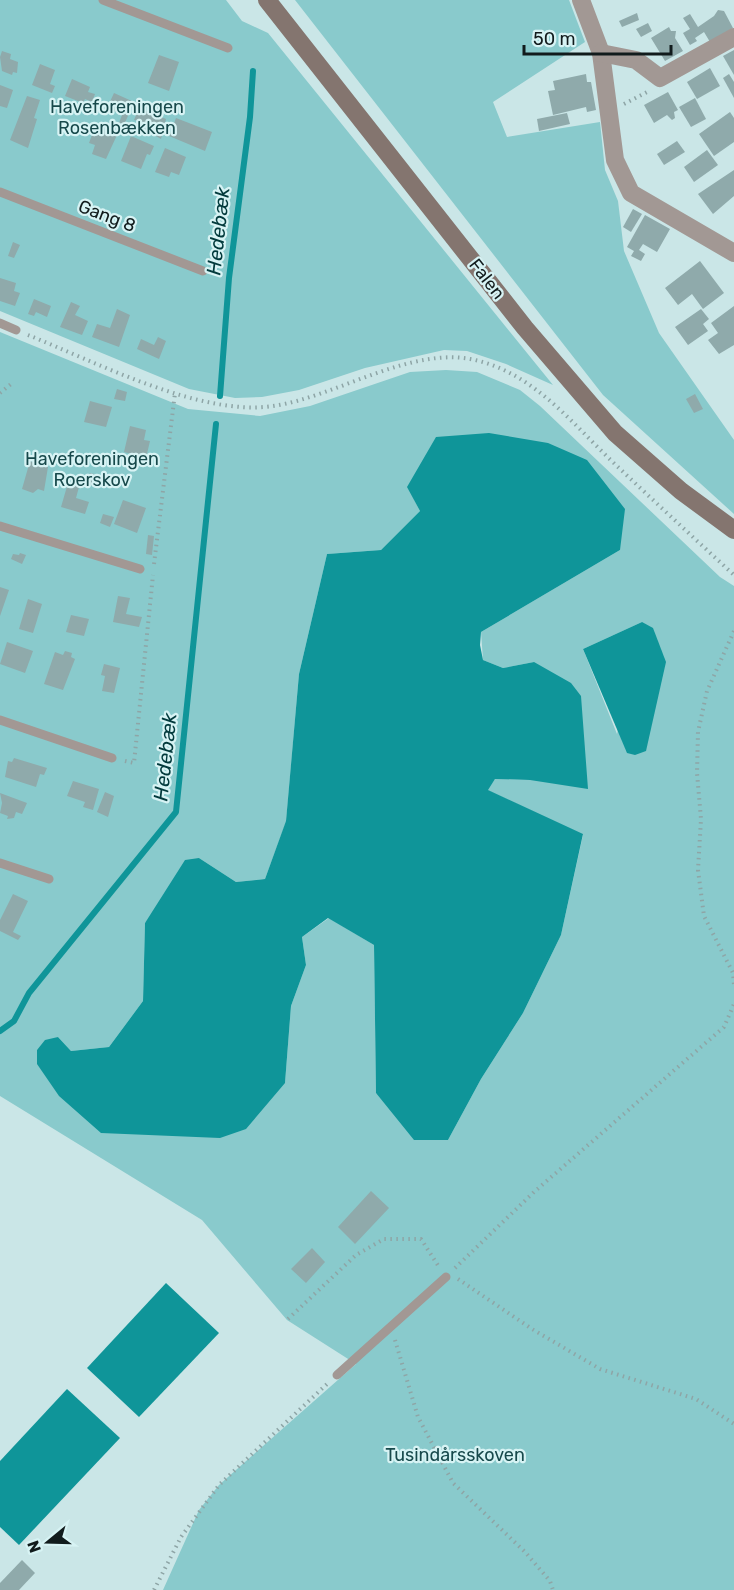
<svg xmlns="http://www.w3.org/2000/svg" width="734" height="1590" font-family="Rubik,sans-serif">
<style>
.green{fill:#89cacc;fill-rule:evenodd}
.water{fill:#0f9599}
.lines{fill:none;stroke-linecap:round;stroke-linejoin:round}
.stream{stroke:#0f9599;stroke-width:6}
.building{fill:#8faaab}
.path{stroke:#8ea5a6;stroke-width:4;stroke-dasharray:1.5 4.5;stroke-linecap:butt}
.lane{stroke:#a29894;stroke-width:9}
.street{stroke:#a29894;stroke-width:18}
.secondary{stroke:#84756f;stroke-width:18}
.labels{text-anchor:middle;stroke-width:4.5;stroke-linejoin:round;paint-order:stroke}
.park-label{font-size:18px;fill:#17494b;stroke:#d7f3f4}
.street-label{font-size:18px;fill:#111b1c;stroke:#d7f3f4}
.water-label{font-size:20px;font-style:italic;fill:#023a3c;stroke:#d7f3f4}
</style>
<rect width="100%" height="100%" fill="#cae6e7"/>
<!-- green -->
<g class="green">
<polygon points="0,0 226,0 242,21 268,33 553,385 506,364 467,351 444,350 365,368 299,390 262,397 235,398 189,389 0,311"/>
<polygon points="295,0 569,0 585,42 493,102 507,137 600,122 605,170 618,201 624,251 659,333 734,440 734,514 603,395"/>
<path d="M0 332 188 409 260 416 310 406 410 372 446 370 477 372 520 390 540 406 720 577 734 586V1590H163L199 1510 219 1485 356 1364 287 1320 202 1220 0 1096ZM408 487 620 550 481 632 483 660 503 668 534 662 530 780 495 779 487 790 583 835 561 935 523 1013 481 1079 448 1140 376 1093 374 945 329 918 302 937 306 965 291 1006 285 1083 37 1050 58 1037 71 1051 109 1047 143 1001 145 923 199 858 236 882 265 879 286 822 299 674 327 554 381 550 420 511ZM642 622 617 734 583 649Z"/>
</g>
<!-- water -->
<g class="water">
<polygon points="489,433 548,443 587,460 625,509 620,550 481,632 480,645 483,660 503,668 534,662 571,683 581,696 588,789 530,780 495,779 488,790 583,834 561,935 523,1013 481,1079 448,1140 414,1140 376,1093 374,945 328,918 302,937 306,965 291,1006 285,1083 246,1129 220,1138 101,1133 59,1096 37,1064 37,1050 45,1040 58,1037 71,1051 109,1047 143,1001 145,923 185,860 199,858 236,882 265,879 286,821 299,674 327,554 381,550 420,511 407,487 436,437"/>
<polygon points="642,622 653,628 666,662 646,751 635,755 627,753 583,649"/>
<polygon points="166,1283 219,1333 139,1417 87,1368"/>
<polygon points="67,1389 120,1438 19,1545 0,1527 0,1461"/>
</g>
<g class="lines">
<!-- stream -->
<g class="stream">
<polyline points="220,396 229,278 250,117 253,71"/>
<polyline points="0,1031 14,1021 29,993 176,812 216,424"/>
</g>
</g>
<!-- building -->
<g class="building">
<polygon points="718,10 724,11 733,28 710,42 704,32 695,38 697,41 690,45 683,33 690,29 683,18 690,14 698,27 714,16"/>
<polygon points="637,13 639,20 622,27 619,21"/>
<polygon points="648,23 652,31 641,37 636,29"/>
<polygon points="669,27 671,31 676,31 675,38 683,51 665,61 651,38"/>
<polygon points="734,50 734,75 723,56"/>
<polygon points="2,51 11,54 10,59 18,62 17,73 13,72 12,75 2,71 0,57"/>
<polygon points="159,55 179,62 169,91 148,83"/>
<polygon points="40,64 55,70 50,84 55,86 52,93 32,85"/>
<polygon points="710,68 720,86 697,99 687,82"/>
<polygon points="586,74 587,82 591,82 596,110 587,112 586,107 553,115 548,91 555,90 553,81"/>
<polygon points="729,74 734,82 734,98 723,78"/>
<polygon points="72,79 90,87 88,92 95,94 92,102 85,99 83,103 65,96"/>
<polygon points="0,85 13,90 7,108 0,106"/>
<polygon points="668,92 678,110 674,112 675,118 672,120 667,115 654,123 644,105"/>
<polygon points="114,93 134,102 124,125 119,123 122,115 107,108"/>
<polygon points="27,96 40,100 34,118 37,119 28,148 10,140"/>
<polygon points="695,98 706,119 691,127 679,107"/>
<polygon points="139,108 166,119 161,139 137,125 138,121 134,120"/>
<polygon points="730,112 734,118 734,142 714,156 699,134"/>
<polygon points="567,113 570,124 539,131 537,119"/>
<polygon points="176,118 212,132 205,151 169,136"/>
<polygon points="95,127 117,135 106,159 92,154 95,145 89,143"/>
<polygon points="131,136 154,146 150,155 147,154 141,169 121,161"/>
<polygon points="677,141 685,152 664,165 657,154"/>
<polygon points="165,148 186,157 179,175 171,172 169,177 155,172"/>
<polygon points="707,150 718,165 694,182 684,167"/>
<polygon points="734,170 734,196 713,214 698,194"/>
<polygon points="633,209 642,214 631,232 623,227"/>
<polygon points="645,215 670,229 657,252 643,244 639,250 645,254 641,261 631,256 634,251 627,247"/>
<polygon points="13,242 20,245 14,258 8,256"/>
<polygon points="700,261 724,293 703,309 692,294 678,305 665,288"/>
<polygon points="0,278 16,283 14,291 20,293 15,306 0,301"/>
<polygon points="34,299 51,306 47,317 36,312 34,316 28,314"/>
<polygon points="71,302 80,306 75,315 88,321 82,335 60,327"/>
<polygon points="734,306 734,345 719,354 708,340 718,333 711,323"/>
<polygon points="117,309 130,315 119,347 92,337 97,324 110,328"/>
<polygon points="701,309 709,319 703,324 708,331 688,345 675,327"/>
<polygon points="158,337 166,341 159,359 137,349 141,339 154,345"/>
<polygon points="117,389 127,392 125,401 114,399"/>
<polygon points="695,394 703,409 694,413 686,399"/>
<polygon points="90,401 112,407 106,427 84,422"/>
<polygon points="130,426 146,430 144,440 150,441 146,458 124,452"/>
<polygon points="30,461 48,467 44,491 38,489 33,493 22,489"/>
<polygon points="90,473 98,475 95,486 87,484"/>
<polygon points="68,483 79,487 76,498 89,502 85,514 61,507"/>
<polygon points="123,500 146,508 137,533 114,524"/>
<polygon points="103,514 114,517 110,527 100,523"/>
<polygon points="148,535 154,536 152,555 146,554"/>
<polygon points="20,553 26,555 22,564 11,559 13,554 19,555"/>
<polygon points="0,587 9,590 0,616"/>
<polygon points="118,596 130,598 126,614 142,617 139,627 113,622"/>
<polygon points="28,599 42,604 33,633 19,629"/>
<polygon points="71,615 89,619 84,636 66,632"/>
<polygon points="7,642 33,651 25,673 0,664"/>
<polygon points="65,651 72,653 71,657 75,659 63,690 44,684 55,652 63,655"/>
<polygon points="104,664 120,668 114,693 102,691 105,676 101,675"/>
<polygon points="14,758 47,768 44,775 40,774 36,787 5,777 8,761 12,762"/>
<polygon points="73,781 99,789 93,810 83,807 85,802 67,796"/>
<polygon points="105,792 114,796 108,817 97,812"/>
<polygon points="0,793 27,803 22,814 16,812 14,818 7,819 8,816 0,813 2,803"/>
<polygon points="13,894 28,901 13,932 21,936 18,940 0,931 0,920"/>
<polygon points="371,1191 389,1208 355,1244 338,1227"/>
<polygon points="312,1248 325,1262 306,1283 291,1269"/>
<polygon points="22,1560 35,1573 19,1590 0,1590 0,1583"/>
</g>
<g class="lines">
<!-- path -->
<g class="path">
<polyline points="624,104 649,91"/>
<path d="M28 335C96 362 201 417 273 406 336 397 412 345 475 360 536 374 574 426 618 467 656 503 695 539 734 575"/>
<polyline points="0,393 11,384"/>
<polyline points="154,564 175,393"/>
<polyline points="734,631 707,691 698,732 697,773 701,819 698,870 704,916 733,973 734,985"/>
<polyline points="125,761 134,763 153,575"/>
<polyline points="455,1268 534,1192 724,1027 734,1004"/>
<polyline points="458,1279 532,1329 600,1369 696,1399 734,1424"/>
<polyline points="288,1319 356,1255 384,1239 421,1239 439,1267"/>
<polyline points="395,1340 418,1417 453,1483 525,1552 550,1581 553,1590"/>
<polyline points="154,1590 181,1537 219,1485 327,1384"/>
</g>
<!-- lane -->
<g class="lane">
<polyline points="103,0 228,48"/>
<polyline points="0,192 203,271"/>
<polyline points="0,323 16,330"/>
<polyline points="0,526 140,569"/>
<polyline points="0,720 112,758"/>
<polyline points="0,863 49,879"/>
<polyline points="337,1375 446,1277"/>
</g>
<!-- street -->
<g class="street">
<polyline points="581,0 601,53 615,160 631,193 734,253"/>
<polyline points="601,53 636,60 660,78 734,37"/>
</g>
<!-- secondary -->
<polyline class="secondary" points="267,0 525,328 615,433 681,491 734,530"/>
</g>
<g class="labels">
<!-- park labels -->
<g class="park-label">
<text x="117" y="113">Haveforeningen<tspan x="117" dy="21">Rosenbækken</tspan></text>
<text x="92" y="465">Haveforeningen<tspan x="92" dy="21">Roerskov</tspan></text>
<text x="455" y="1461">Tusindårsskoven</text>
</g>
<!-- street labels -->
<g class="street-label">
<text transform="translate(107 216) rotate(21)" y="6">Gang 8</text>
<text transform="translate(487 279) rotate(52)" y="6">Falen</text>
</g>
<!-- water labels -->
<g class="water-label">
<text transform="translate(218 231) rotate(-84)" y="7">Hedebæk</text>
<text transform="translate(165 757) rotate(-84)" y="7">Hedebæk</text>
</g>
</g>
<!-- north arrow -->
<g transform="translate(48 1542) rotate(251)" stroke="#d7f3f4" stroke-width="4.5" paint-order="stroke">
<path d="M0-4.5L10 22L0 15L-10 22Z" fill="#111b1c"/>
<text y="-9" font-size="16" font-weight="bold" text-anchor="middle" fill="#111b1c">N</text>
</g>
<!-- scale -->
<path d="M524 45v9h147v-9" fill="none" stroke="#111b1c" stroke-width="3"/>
<text x="533" y="45" font-size="18" fill="#111b1c" stroke="#d7f3f4" stroke-width="4.5" paint-order="stroke">50 m</text>
</svg>
